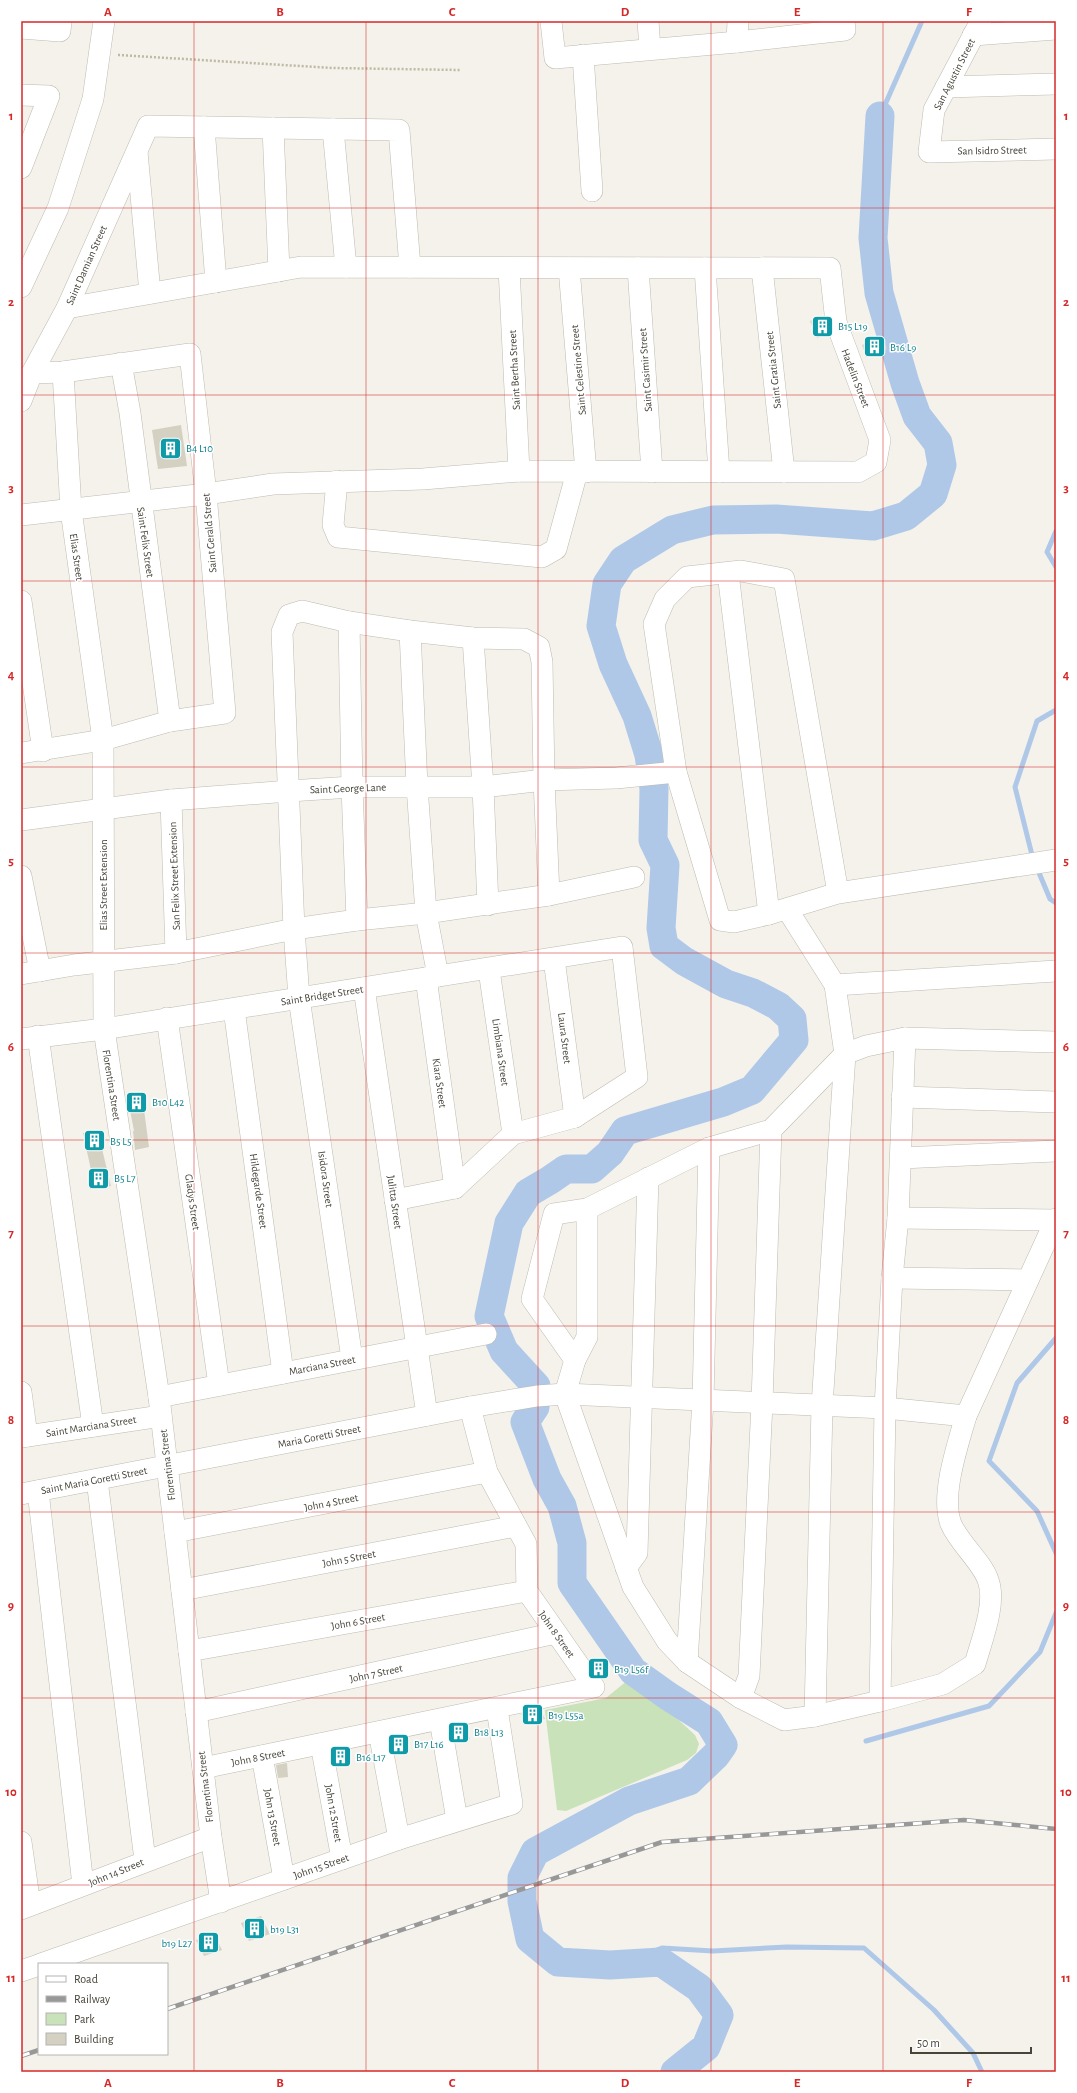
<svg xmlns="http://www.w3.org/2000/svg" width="1077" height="2093" font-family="'Alegreya Sans',sans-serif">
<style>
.green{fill:#c9e2b9}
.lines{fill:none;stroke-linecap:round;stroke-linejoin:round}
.stream{stroke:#afc8e8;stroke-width:5}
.river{stroke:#afc8e8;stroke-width:29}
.building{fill:#d4d0c2}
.minor-casing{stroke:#bebbaf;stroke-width:22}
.path{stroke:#beb9a2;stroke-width:2.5;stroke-dasharray:2 2;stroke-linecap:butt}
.minor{stroke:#fff;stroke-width:21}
.rail-casing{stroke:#989898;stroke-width:4.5}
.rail{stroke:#fff;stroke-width:3;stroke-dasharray:9;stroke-linecap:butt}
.grid{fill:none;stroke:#d62828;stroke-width:1;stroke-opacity:0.55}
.labels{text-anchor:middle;stroke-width:3;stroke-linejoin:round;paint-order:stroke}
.street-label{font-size:11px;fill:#47443a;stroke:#fff}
.culture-label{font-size:11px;fill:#0d838f;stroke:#fff;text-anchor:start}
.neatline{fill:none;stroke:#d62828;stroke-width:1.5}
.grid-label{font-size:13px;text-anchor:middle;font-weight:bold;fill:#d62828}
</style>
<rect width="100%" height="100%" fill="#f4f2eb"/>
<!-- green -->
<polygon class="green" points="628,1680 647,1691 695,1735 699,1744 696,1753 687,1760 566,1811 557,1810 545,1710 606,1698"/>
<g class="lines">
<!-- stream -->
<g class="stream">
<polyline points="880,116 922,21"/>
<polyline points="1056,531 1047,552 1056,567"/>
<polyline points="1033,859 1015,787 1037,721 1056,710"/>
<polyline points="1037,868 1050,899 1056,903"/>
<polyline points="1056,1338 1017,1383 989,1461 1037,1511 1056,1553"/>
<polyline points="866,1741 989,1706 1040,1652 1056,1613"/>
<polyline points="616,1965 662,1948 713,1951 787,1947 864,1948 934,2010 973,2053 982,2072"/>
</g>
<!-- river -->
<polyline class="river" points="675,2072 706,2047 719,2015 699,1988 661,1962 610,1965 558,1962 530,1939 522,1901 522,1878 535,1852 629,1801 689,1781 716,1755 723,1745 709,1722 668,1696 633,1671 572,1583 572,1543 562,1506 547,1479 525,1422 535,1407 536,1386 504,1351 489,1316 509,1223 528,1193 550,1180 566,1169 592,1169 610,1153 625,1131 723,1102 752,1090 794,1040 792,1019 778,1006 753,993 726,984 684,961 664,946 661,928 665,865 653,840 654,789 649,755 637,716 613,664 601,626 607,584 623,560 672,530 713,520 776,519 873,526 906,516 933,494 942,465 938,443 917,416 905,383 879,293 873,238 880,116"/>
</g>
<!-- building -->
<g class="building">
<polygon points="823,316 828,334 817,338 810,321"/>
<polygon points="882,336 887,349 866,357 862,345"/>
<polygon points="181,425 187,466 158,469 152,430"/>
<polygon points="143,1092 147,1110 144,1110 149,1147 135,1150 133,1131 134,1131 127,1094"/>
<polygon points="83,1133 103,1133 105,1149 102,1149 111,1186 90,1189 89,1171 91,1170"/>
<polygon points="601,1661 609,1674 602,1677 592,1664"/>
<polygon points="541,1710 545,1719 526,1723 521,1714"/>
<polygon points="465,1726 470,1739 455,1739 454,1728"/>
<polygon points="407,1738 407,1750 395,1750 393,1741"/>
<polygon points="346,1751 348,1762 337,1763 335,1753"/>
<polygon points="287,1763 288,1777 278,1778 276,1765"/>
<polygon points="261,1916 270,1934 249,1941 241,1923"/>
<polygon points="214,1933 222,1950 204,1956 196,1940"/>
</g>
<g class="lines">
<defs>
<g id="minor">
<polyline points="551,21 555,58 737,42 845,30 844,21"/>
<polyline points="648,21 650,49"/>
<polyline points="981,21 934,110 929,152 1056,149"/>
<polyline points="21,28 60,31 61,21"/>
<polyline points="973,35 1056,29"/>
<polyline points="737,42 738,21"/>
<polyline points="583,55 592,191"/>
<polyline points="946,87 1056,84"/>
<polyline points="21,95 49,96 21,168"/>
<polyline points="204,127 216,282"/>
<polyline points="273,128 279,271"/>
<polyline points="333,129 346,267"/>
<polyline points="137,152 150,293"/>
<polyline points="509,268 519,471"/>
<polyline points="569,268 586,472"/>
<polyline points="638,268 652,472"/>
<polyline points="705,268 719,472"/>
<polyline points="762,268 784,472"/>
<polyline points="21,287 58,208 93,99 104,21"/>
<polyline points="121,363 130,413 170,721"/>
<polyline points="63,372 71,510 103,740 104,1029 159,1397 211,1837 221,1902"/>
<polyline points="21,401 32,373 67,308 148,126 399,130 410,267"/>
<polyline points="337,481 333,525 338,537 542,557 556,549 577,472"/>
<polyline points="21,515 206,494 273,484 423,479 519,471 858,472 876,462 880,440 836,322 830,268 301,267 67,308"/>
<polyline points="728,573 769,914"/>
<polyline points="21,601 43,751"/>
<polyline points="349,622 352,787 357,920"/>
<polyline points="410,631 417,786 426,913 438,976"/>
<polyline points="473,638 483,787 488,905"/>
<polyline points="21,753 103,740 170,721 225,713 206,494 190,354 63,372 32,373"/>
<polyline points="171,800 176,953"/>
<polyline points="21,820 171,800 289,791 352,787 483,787 544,780 616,778 676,772"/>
<polyline points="21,876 40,971"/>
<polyline points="838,893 784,579 741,571 687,577 665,599 654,624 676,772 720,920 734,922 769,914 838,893 1056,860"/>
<polyline points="787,909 835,985 845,1054 822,1406 815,1716"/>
<polyline points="554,959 575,1117"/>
<polyline points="489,970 513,1134"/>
<polyline points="21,974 74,965 176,953 294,929 357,920 426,913 549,895 634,877"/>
<polyline points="426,978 455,1188"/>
<polyline points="835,985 1056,971"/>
<polyline points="364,988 427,1415"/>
<polyline points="234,1009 283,1373"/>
<polyline points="167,1018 219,1385"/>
<polyline points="38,1036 93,1426"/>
<polyline points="21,1039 104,1029 622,947 637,1077 575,1117 513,1134 455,1188 395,1200"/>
<polyline points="902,1097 1056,1102"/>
<polyline points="901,1158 1056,1151"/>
<path d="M587 1209V1337L575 1360 565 1394 633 1587 667 1641 687 1662 741 1698 784 1720 815 1716 880 1701 943 1684 975 1664C981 1642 997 1603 988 1580 982 1562 959 1543 951 1524 940 1496 958 1444 966 1416L1056 1219"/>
<polyline points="898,1218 1056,1220"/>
<polyline points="892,1278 1028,1280"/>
<polyline points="352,1359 299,998 294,929 282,632 289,615 302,611 349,622 410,631 473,638 524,639 539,647 542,662 544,780 549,895"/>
<polyline points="575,1360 532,1299 554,1214 587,1209 709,1148 771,1130 845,1054 866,1046 905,1038 1056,1042"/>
<polyline points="21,1392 27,1436"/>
<polyline points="159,1397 486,1334"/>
<polyline points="21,1437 161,1416"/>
<polyline points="97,1480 145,1860"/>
<polyline points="38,1491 83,1885"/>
<polyline points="21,1494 470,1407 537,1396 565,1394 885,1408 966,1416"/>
<polyline points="175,1532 487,1472"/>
<polyline points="626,1568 637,1553 648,1178"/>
<polyline points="182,1590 516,1526"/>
<polyline points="189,1651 527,1591"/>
<polyline points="687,1662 703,1400 709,1148"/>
<polyline points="741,1698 749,1676 762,1403 771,1130"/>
<polyline points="880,1701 885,1408 892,1278 898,1218 905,1038"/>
<polyline points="196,1712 556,1633"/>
<polyline points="440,1720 457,1820"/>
<polyline points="379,1732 399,1839"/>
<polyline points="321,1744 342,1859"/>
<polyline points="262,1756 284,1879"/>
<polyline points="203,1768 594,1687 527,1591 526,1544 487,1472 470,1407"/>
<polyline points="21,1842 30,1905"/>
<polyline points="21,1909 211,1837"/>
<polyline points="41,1964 399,1839 512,1804 497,1709"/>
<polyline points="21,1971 39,1965"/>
</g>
</defs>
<!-- minor casing -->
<use href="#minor" class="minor-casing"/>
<!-- path -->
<polyline class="path" points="118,55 333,68 460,70"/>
<!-- minor -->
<use href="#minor" class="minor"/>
<defs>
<g id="rail">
<polyline points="167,2009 662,1842 964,1820 1056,1829"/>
<polyline points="21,2056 39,2050"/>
</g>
</defs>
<!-- rail casing -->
<use href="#rail" class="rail-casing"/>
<!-- rail -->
<use href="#rail" class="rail"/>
</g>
<!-- grid -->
<path class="grid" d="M194 21V2072M366 21V2072M538 21V2072M711 21V2072M883 21V2072M21 208H1056M21 395H1056M21 581H1056M21 767H1056M21 953H1056M21 1140H1056M21 1326H1056M21 1512H1056M21 1698H1056M21 1885H1056"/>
<!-- icons -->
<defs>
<symbol id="building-square" viewBox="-11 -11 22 22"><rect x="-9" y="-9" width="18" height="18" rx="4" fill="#0f9aa8" stroke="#fff"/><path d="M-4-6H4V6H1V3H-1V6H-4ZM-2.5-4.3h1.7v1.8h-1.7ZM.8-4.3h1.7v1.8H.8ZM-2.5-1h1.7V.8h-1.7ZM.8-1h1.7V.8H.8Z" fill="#fff"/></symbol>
</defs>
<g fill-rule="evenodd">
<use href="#building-square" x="810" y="314" width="25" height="25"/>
<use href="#building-square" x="862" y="334" width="25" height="25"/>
<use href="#building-square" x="158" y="436" width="25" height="25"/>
<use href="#building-square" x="124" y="1090" width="25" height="25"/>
<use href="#building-square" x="82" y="1128" width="25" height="25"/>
<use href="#building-square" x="86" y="1166" width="25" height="25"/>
<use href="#building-square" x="586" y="1656" width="25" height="25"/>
<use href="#building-square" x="520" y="1702" width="25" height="25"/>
<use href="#building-square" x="446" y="1720" width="25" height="25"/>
<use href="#building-square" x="386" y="1732" width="25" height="25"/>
<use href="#building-square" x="328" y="1744" width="25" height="25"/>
<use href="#building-square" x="242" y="1916" width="25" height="25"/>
<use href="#building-square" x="196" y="1930" width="25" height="25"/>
</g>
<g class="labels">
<!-- street labels -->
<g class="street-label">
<text transform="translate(954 74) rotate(-63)" y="4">San Agustin Street</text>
<text transform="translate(992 150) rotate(-1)" y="4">San Isidro Street</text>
<text transform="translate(86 265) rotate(-66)" y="4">Saint Damian Street</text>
<text transform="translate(514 370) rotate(-93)" y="4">Saint Bertha Street</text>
<text transform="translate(578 370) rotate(-95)" y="4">Saint Celestine Street</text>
<text transform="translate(645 370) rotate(-94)" y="4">Saint Casimir Street</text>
<text transform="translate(773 370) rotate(-96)" y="4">Saint Gratia Street</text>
<text transform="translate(856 378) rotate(69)" y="4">Hadelin Street</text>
<text transform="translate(209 533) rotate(-95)" y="4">Saint Gerald Street</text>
<text transform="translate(146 542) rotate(82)" y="4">Saint Felix Street</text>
<text transform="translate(77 557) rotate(82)" y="4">Elias Street</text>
<text transform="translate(348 788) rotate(-2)" y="4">Saint George Lane</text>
<text transform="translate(174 876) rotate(-92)" y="4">San Felix Street Extension</text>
<text transform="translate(103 885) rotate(-90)" y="4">Elias Street Extension</text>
<text transform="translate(322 995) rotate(-9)" y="4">Saint Bridget Street</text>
<text transform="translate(565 1038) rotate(83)" y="4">Laura Street</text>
<text transform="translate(501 1052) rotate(82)" y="4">Limbiana Street</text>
<text transform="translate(440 1083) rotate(82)" y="4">Kiara Street</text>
<text transform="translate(112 1085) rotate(81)" y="4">Florentina Street</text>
<text transform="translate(326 1179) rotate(82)" y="4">Isidora Street</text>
<text transform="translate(259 1191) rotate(82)" y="4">Hildegarde Street</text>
<text transform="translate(193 1202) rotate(82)" y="4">Gladys Street</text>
<text transform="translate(395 1202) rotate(82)" y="4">Julitta Street</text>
<text transform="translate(322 1365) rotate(-11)" y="4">Marciana Street</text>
<text transform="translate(91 1426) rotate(-9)" y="4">Saint Marciana Street</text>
<text transform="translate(319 1436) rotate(-11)" y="4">Maria Goretti Street</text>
<text transform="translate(167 1465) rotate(-97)" y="4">Florentina Street</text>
<text transform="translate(94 1480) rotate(-11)" y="4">Saint Maria Goretti Street</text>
<text transform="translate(331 1502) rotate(-11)" y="4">John 4 Street</text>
<text transform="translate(349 1558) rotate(-11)" y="4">John 5 Street</text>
<text transform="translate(358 1621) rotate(-10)" y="4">John 6 Street</text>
<text transform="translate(557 1634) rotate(55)" y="4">John 8 Street</text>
<text transform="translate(376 1673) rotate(-12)" y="4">John 7 Street</text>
<text transform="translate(258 1757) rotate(-11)" y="4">John 8 Street</text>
<text transform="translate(205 1787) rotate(-97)" y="4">Florentina Street</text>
<text transform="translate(334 1813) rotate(80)" y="4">John 12 Street</text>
<text transform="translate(273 1817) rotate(80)" y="4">John 13 Street</text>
<text transform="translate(321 1866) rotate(-19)" y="4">John 15 Street</text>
<text transform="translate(116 1872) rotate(-22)" y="4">John 14 Street</text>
</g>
<!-- culture labels -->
<g class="culture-label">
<text x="838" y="330">B15 L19</text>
<text x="890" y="351">B16 L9</text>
<text x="186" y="452">B4 L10</text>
<text x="152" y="1106">B10 L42</text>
<text x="110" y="1145">B5 L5</text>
<text x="114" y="1182">B5 L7</text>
<text x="614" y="1673">B19 L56f</text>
<text x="548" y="1719">B19 L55a</text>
<text x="474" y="1736">B18 L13</text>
<text x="414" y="1748">B17 L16</text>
<text x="356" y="1761">B16 L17</text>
<text x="270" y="1933">b19 L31</text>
<text x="192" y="1947" text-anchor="end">b19 L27</text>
</g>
</g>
<!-- border -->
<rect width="1077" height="2093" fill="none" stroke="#ffffff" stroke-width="44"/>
<!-- legend -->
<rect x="38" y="1963" width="130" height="92" fill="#ffffff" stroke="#b5b4b0"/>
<rect x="46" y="1976" width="20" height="6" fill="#ffffff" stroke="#b5b4b0"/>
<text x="74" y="1983" font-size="12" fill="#47443a">Road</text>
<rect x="46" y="1996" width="20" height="6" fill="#989898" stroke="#b5b4b0"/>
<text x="74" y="2003" font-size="12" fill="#47443a">Railway</text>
<rect x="46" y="2013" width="20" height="12" fill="#c9e2b9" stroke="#b5b4b0"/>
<text x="74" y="2023" font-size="12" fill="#47443a">Park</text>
<rect x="46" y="2033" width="20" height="12" fill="#d4d0c2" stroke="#b5b4b0"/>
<text x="74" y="2043" font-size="12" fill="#47443a">Building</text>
<!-- scale -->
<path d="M911 2047v6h120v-6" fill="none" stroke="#47443a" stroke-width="2"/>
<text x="917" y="2047" font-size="12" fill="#47443a" stroke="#ffffff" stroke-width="3" paint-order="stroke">50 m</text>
<rect x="22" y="22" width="1033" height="2049" class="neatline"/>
<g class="grid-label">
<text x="108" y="16">A</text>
<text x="280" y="16">B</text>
<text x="452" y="16">C</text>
<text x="625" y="16">D</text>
<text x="797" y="16">E</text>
<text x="969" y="16">F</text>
<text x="11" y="120">1</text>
<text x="1066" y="120">1</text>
<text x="11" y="306">2</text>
<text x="1066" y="306">2</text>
<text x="11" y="492">3</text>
<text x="1066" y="492">3</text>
<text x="11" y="679">4</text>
<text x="1066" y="679">4</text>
<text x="11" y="865">5</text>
<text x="1066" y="865">5</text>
<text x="11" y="1051">6</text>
<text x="1066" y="1051">6</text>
<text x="11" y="1237">7</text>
<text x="1066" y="1237">7</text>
<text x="11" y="1424">8</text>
<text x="1066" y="1424">8</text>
<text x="11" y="1610">9</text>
<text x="1066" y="1610">9</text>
<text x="11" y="1796">10</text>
<text x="1066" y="1796">10</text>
<text x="11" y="1982">11</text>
<text x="1066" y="1982">11</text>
<text x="108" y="2087">A</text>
<text x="280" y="2087">B</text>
<text x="452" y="2087">C</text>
<text x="625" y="2087">D</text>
<text x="797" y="2087">E</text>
<text x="969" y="2087">F</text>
</g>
</svg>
